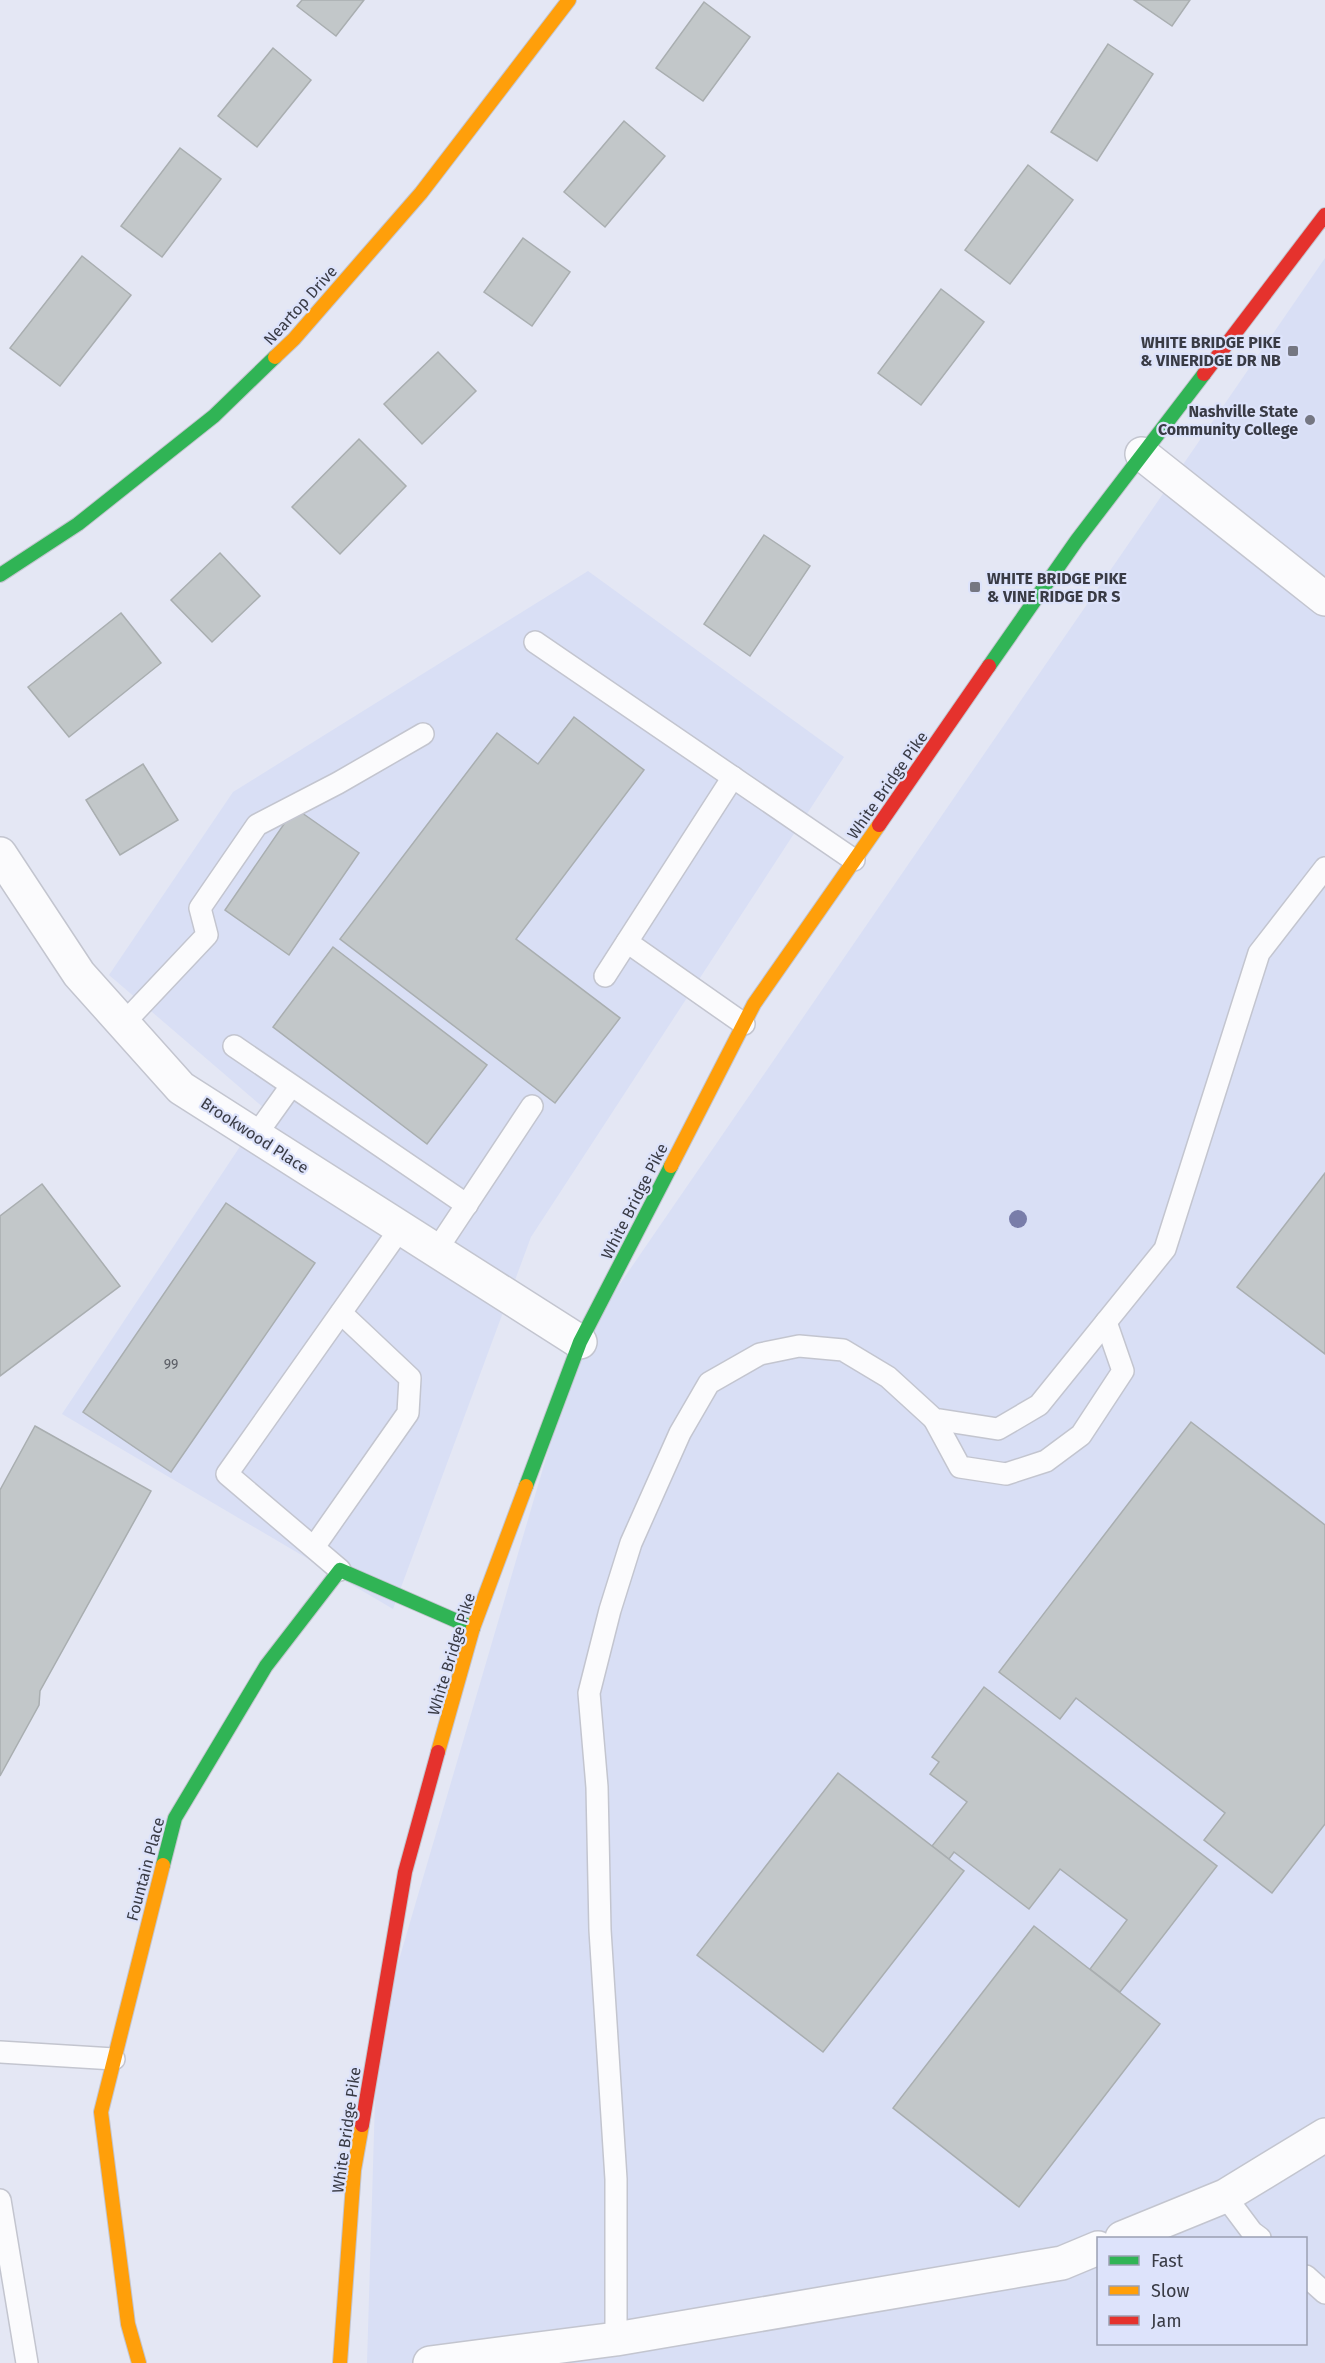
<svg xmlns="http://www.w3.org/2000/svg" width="1325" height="2363" font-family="'Fira Sans',sans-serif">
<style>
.built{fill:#d9dff5;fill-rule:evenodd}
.building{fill:#c2c7c9;stroke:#a9aeb0;stroke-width:1.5}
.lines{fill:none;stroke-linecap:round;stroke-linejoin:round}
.lane-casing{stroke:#c3c5cf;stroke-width:24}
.street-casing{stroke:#c3c5cf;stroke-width:36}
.fast-casing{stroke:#c3c5cf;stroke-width:16}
.slow-casing{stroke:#c3c5cf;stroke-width:16}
.jam-casing{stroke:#c3c5cf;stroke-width:16}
.lane{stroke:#fbfbfd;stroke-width:21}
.street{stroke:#fbfbfd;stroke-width:33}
.fast{stroke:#30b455;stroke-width:14}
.slow{stroke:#ff9f0a;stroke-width:14}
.jam{stroke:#e5322d;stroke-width:14}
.tree{fill:#797da9}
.poi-dot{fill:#757782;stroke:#dde3fb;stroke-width:2}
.labels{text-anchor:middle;stroke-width:4.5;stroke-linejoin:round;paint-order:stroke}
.number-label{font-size:14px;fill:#5b5e66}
.street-label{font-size:16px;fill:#393b45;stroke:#dde3fb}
.poi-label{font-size:16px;font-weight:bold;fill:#393b45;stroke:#dde3fb;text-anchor:end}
</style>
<rect width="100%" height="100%" fill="#e4e7f4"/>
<!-- built -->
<g class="built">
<path d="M1325 258V2363H367L377 2035 580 1342ZM1098 2238H1306V2344H1098Z"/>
<polygon points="588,571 844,757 531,1237 393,1609 62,1414 265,1109 109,975 233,792"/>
</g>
<!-- building -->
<g class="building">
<polygon points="302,0 364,0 336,36 297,6"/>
<polygon points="1134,0 1190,0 1172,26"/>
<polygon points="704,2 750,37 703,101 656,68"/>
<polygon points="1108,44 1153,74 1097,161 1051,132"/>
<polygon points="273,48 311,80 257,147 218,116"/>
<polygon points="624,121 665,156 605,227 564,192"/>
<polygon points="180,148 221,179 162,257 121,226"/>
<polygon points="1028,165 1073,200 1010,284 965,250"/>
<polygon points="523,238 570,272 532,326 484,292"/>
<polygon points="82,256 131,295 60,386 10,348"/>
<polygon points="941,289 984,322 921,405 878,373"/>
<polygon points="438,352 476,391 422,444 384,404"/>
<polygon points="359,439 406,486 340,554 292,507"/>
<polygon points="764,535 810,566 750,656 704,624"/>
<polygon points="220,553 260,596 212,642 171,600"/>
<polygon points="121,613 161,663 69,737 28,687"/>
<polygon points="574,717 644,770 516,939 620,1018 555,1103 340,939 497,733 538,764"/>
<polygon points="143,764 178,820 120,855 86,800"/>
<polygon points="295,808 359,853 289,955 225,910"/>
<polygon points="333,947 487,1065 427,1144 273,1027"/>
<polygon points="1325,1173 1325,1354 1237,1287"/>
<polygon points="42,1184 120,1286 0,1376 0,1216"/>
<polygon points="226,1203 315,1263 171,1472 83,1412"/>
<polygon points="1191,1422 1325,1525 1325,1824 1272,1893 1204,1840 1225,1813 1076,1698 1060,1719 999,1672"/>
<polygon points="35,1426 151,1491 40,1691 39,1705 0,1776 0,1490"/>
<polygon points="984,1687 1217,1866 1120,1992 1090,1969 1127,1920 1060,1869 1029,1909 954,1852 949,1859 932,1846 967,1802 930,1774 939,1762 932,1757"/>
<polygon points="838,1773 964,1871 823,2052 697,1955"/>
<polygon points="1034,1926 1160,2024 1019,2207 893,2108"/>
</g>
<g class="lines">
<defs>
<g id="lane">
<polyline points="535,642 854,860"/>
<polyline points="627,942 744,1024"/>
<polyline points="605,976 733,777"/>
<polyline points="124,1023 207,935 200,908 257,825 338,783 423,734"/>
<polyline points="234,1046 467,1205"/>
<polyline points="256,1135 291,1086"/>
<polyline points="436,1251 532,1106"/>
<polyline points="934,1419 960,1467 1006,1474 1046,1461 1081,1435 1123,1371 1106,1322"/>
<polyline points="314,1547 408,1413 410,1378 341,1313"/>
<polyline points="340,1570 227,1474 400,1229"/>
<polyline points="0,2052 114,2059"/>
<polyline points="1225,2196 1252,2232 1260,2238"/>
<polyline points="0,2200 27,2363"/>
<polyline points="1306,2276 1325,2293"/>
<polyline points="616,2339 616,2179 600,1930 597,1787 589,1693 610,1610 631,1543 680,1433 709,1383 760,1354 799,1346 843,1350 888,1377 934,1419 998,1429 1039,1405 1165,1249 1259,953 1325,868"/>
</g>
<g id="street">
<polyline points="1142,454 1325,599"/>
<polyline points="0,854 79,974 181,1088 580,1342"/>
<polyline points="1122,2238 1225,2196 1325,2135"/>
<polyline points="430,2363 616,2339 1062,2263 1098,2248"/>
</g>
<g id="fast">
<polyline points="0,575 78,524 214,416 275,357"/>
<polyline points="989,666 1077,540 1204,374"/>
<polyline points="526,1486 580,1342 671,1166"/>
<polyline points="163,1865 175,1818 266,1666 340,1570 473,1628"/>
</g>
<g id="slow">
<polyline points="275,357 294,339 421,193 569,0"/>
<polyline points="671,1166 754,1004 879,825"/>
<polyline points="438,1752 473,1628 526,1486"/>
<polyline points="139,2363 128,2324 101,2112 163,1865"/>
<polyline points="340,2363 354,2170 362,2125"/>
</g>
<g id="jam">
<polyline points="1204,374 1325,215"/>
<polyline points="879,825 989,666"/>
<polyline points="362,2125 405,1872 438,1752"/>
</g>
</defs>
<!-- lane casing -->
<use href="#lane" class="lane-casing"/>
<!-- street casing -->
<use href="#street" class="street-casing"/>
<!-- fast casing -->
<use href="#fast" class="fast-casing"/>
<!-- slow casing -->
<use href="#slow" class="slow-casing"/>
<!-- jam casing -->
<use href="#jam" class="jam-casing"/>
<!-- lane -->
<use href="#lane" class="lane"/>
<!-- street -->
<use href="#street" class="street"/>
<!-- fast -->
<use href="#fast" class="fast"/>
<!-- slow -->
<use href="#slow" class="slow"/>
<!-- jam -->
<use href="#jam" class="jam"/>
</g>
<!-- trees -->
<circle class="tree" cx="1018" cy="1219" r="9"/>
<!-- markers -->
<g class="poi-dot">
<rect x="1287" y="345" width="12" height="12" rx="3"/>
<circle cx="1310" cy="420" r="6"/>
<rect x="969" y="581" width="12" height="12" rx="3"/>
</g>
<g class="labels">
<!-- number labels -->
<g class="number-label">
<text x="171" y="1369">99</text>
</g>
<!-- street labels -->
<g class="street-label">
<text transform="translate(300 305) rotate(-48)" y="6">Neartop Drive</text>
<text transform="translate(887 785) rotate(-55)" y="6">White Bridge Pike</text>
<text transform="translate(255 1135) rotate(33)" y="6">Brookwood Place</text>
<text transform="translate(634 1201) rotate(-63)" y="6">White Bridge Pike</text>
<text transform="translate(451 1654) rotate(-73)" y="6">White Bridge Pike</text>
<text transform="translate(145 1869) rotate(-75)" y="6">Fountain Place</text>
<text transform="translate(346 2130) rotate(-82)" y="6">White Bridge Pike</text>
</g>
<!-- poi labels -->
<g class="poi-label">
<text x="1281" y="348">WHITE BRIDGE PIKE<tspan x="1281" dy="18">&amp; VINERIDGE DR NB</tspan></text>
<text x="1298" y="417">Nashville State<tspan x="1298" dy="18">Community College</tspan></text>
<text x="987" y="584" text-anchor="start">WHITE BRIDGE PIKE<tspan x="987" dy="18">&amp; VINE RIDGE DR S</tspan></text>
</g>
</g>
<!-- legend -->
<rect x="1097" y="2237" width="210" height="108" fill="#dde3fb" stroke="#9ba0b2" stroke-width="1.5"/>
<rect x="1109" y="2256" width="30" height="9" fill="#30b455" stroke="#9ba0b2" stroke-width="1.5"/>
<text x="1151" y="2267" font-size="18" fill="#393b45">Fast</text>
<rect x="1109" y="2286" width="30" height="9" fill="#ff9f0a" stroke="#9ba0b2" stroke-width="1.5"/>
<text x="1151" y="2297" font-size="18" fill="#393b45">Slow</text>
<rect x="1109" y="2316" width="30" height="9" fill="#e5322d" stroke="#9ba0b2" stroke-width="1.5"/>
<text x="1151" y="2327" font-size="18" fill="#393b45">Jam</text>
</svg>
